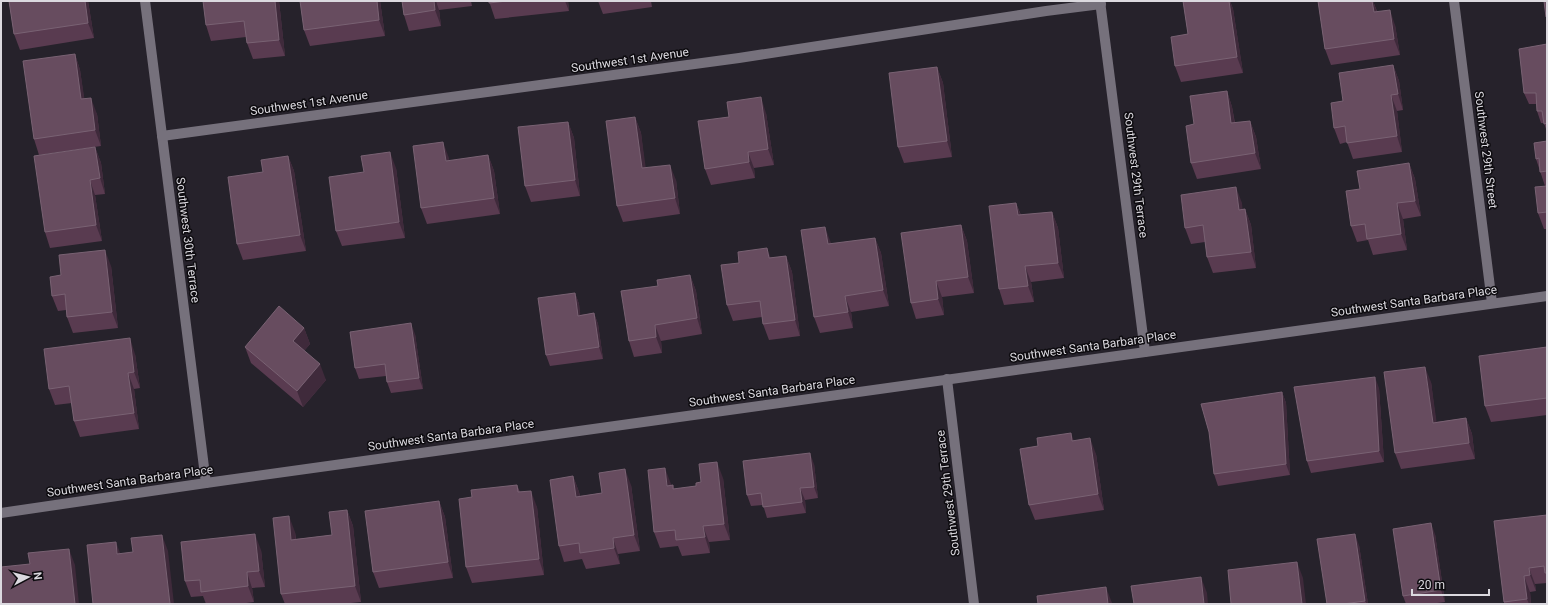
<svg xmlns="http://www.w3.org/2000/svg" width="1548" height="605" font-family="Roboto,sans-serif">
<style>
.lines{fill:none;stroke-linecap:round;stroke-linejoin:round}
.minor{stroke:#76717c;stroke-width:10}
.wall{fill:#593b50}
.shaded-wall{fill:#3f2a3b}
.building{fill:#674c5f;stroke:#796273}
.labels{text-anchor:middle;stroke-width:3;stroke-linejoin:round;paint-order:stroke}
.street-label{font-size:12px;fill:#dbd9df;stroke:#0e0c10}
</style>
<rect width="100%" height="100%" fill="#26222b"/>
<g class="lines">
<!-- minor -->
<g class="minor">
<polyline points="145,1 206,483"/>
<polyline points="1100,1 1145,352"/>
<polyline points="1454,1 1492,303"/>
<polyline points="162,136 739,58 1046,11 1101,4"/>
<polyline points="947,379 974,604"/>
<polyline points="1,513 206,483 1547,296"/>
</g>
</g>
<!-- wall -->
<g class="wall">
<polygon points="9,1 88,1 94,38 20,50 14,34"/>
<polygon points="279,1 285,56 253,59 247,43 246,37 211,41 206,25"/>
<polygon points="380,1 385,36 310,46 304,30"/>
<polygon points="402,1 471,1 472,6 439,10 441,26 409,31 404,15"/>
<polygon points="489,1 568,1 569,11 495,19"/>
<polygon points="598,1 651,1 652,7 603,14"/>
<polygon points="1183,1 1230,1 1233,9 1243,73 1181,82 1175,66 1188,34"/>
<polygon points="1318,1 1373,1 1377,11 1395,25 1400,55 1331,65 1325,49"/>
<polygon points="1547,44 1547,132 1544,123 1541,123 1537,111 1536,104 1529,104 1524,93"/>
<polygon points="75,54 80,70 84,99 97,114 101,146 39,155 34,139"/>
<polygon points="1393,65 1399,81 1403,110 1397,111 1402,152 1353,159 1347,142 1340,144 1334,128 1343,101"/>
<polygon points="937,67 943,83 952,157 904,163 898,147"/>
<polygon points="1227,91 1232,107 1235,123 1250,121 1256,137 1261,169 1197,179 1191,163 1194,124"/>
<polygon points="766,113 774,165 754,168 755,178 711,185 705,169"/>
<polygon points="635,117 641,133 645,168 676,180 680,214 623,222 617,206"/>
<polygon points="568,122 574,138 580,196 531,202 525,186"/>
<polygon points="1547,141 1547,229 1544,229 1538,213 1545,186 1536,159"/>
<polygon points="95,147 101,163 105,194 95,195 102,241 50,248 45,232"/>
<polygon points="488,155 494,171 500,214 427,224 421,208 449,158 449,161"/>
<polygon points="288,156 294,171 306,251 243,260 237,244 263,172"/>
<polygon points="1409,163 1415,179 1421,216 1403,219 1407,250 1373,255 1368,240 1357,242 1351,226 1360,189"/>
<polygon points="396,168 405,238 342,246 336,231"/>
<polygon points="1016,203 1021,215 1052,212 1058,228 1064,278 1031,282 1034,302 1004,305 999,289"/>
<polygon points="1242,203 1242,209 1245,209 1251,225 1256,268 1213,273 1207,257 1205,242 1191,244 1185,228"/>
<polygon points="961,225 967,241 974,293 942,297 944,315 916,319 911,303"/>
<polygon points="875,238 881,253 889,306 851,312 853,328 820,333 814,317 831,243 832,244"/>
<polygon points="786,256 792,272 800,336 769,340 763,324 762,317 733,321 727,305 771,258"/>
<polygon points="111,266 118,328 73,333 67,317 66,310 58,311 52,296 61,275"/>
<polygon points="690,275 696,291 702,334 661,341 662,353 634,357 629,341 658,286"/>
<polygon points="575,293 579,304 580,315 594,313 598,324 603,359 550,366 546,355"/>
<polygon points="304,328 310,344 304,351 326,380 303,407 251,363 245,347"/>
<polygon points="415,334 423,389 391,393 387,382 386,376 359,379 355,368"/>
<polygon points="1547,347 1547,415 1491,422 1485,406"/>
<polygon points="135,354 140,388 134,389 139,429 80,437 74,421 72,403 55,405 49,389"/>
<polygon points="1431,382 1436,422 1466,418 1472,434 1475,459 1401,469 1395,453"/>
<polygon points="1379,388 1384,462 1311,473 1307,461"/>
<polygon points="1282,392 1286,403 1290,475 1218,486 1214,474"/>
<polygon points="1074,441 1096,454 1104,510 1035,520 1029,505"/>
<polygon points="814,464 818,498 805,500 806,513 767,518 763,505 751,506 747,495"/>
<polygon points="573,476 579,492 580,496 602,493 631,485 640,551 618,554 620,564 586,569 582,559 564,562 559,546"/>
<polygon points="723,478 730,540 709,542 710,553 682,556 678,546 660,548 654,532 671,484 671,486 673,485 674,489 696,486"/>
<polygon points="517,485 520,492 537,507 544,575 472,583 466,567 472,497"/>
<polygon points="439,501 445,517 453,578 379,588 373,572"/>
<polygon points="347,510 353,526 361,602 341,604 285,604 281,594 295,532 296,539 332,535"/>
<polygon points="1547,515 1547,583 1535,584 1536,591 1530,592 1531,604 1504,604 1504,602"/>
<polygon points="1435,534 1445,602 1430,604 1406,604 1403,596"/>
<polygon points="1359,545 1368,604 1327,604"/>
<polygon points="261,550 265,587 252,588 254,602 239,604 206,604 203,596 191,597 185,581"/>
</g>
<!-- shaded-wall -->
<g class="shaded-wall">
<polygon points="85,1 88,1 94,38 88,23"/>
<polygon points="275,1 279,1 285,56 279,40"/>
<polygon points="377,1 380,1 385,36 379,20"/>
<polygon points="434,1 436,1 439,10 441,26 435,10"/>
<polygon points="565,1 568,1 569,11"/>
<polygon points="1229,1 1230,1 1233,9 1243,73 1237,57"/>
<polygon points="1372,1 1373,1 1377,12 1374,12"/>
<polygon points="1390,10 1395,25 1400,55 1394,39"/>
<polygon points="75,54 80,70 87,115 81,99"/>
<polygon points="1393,65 1399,81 1403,110 1398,94"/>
<polygon points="937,67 943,83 952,157 947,141"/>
<polygon points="1227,91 1232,107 1237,139 1231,123"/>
<polygon points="1391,95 1397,111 1402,152 1397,136"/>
<polygon points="761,97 766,113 774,165 768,149"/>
<polygon points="91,98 97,114 101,146 95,130"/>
<polygon points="635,117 641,133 648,184 642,168"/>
<polygon points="1250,121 1256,137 1261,169 1255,153"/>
<polygon points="568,122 574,138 580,196 575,180"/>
<polygon points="443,142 449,158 452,177 446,161"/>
<polygon points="95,147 101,163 105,194 100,178"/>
<polygon points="390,152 396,168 405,238 399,222"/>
<polygon points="748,152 754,168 755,178 749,162"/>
<polygon points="488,155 494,171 500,214 494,198"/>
<polygon points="288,156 294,171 306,251 300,235"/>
<polygon points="1409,163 1415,179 1421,216 1415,201"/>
<polygon points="670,165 676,180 680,214 675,198"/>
<polygon points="90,180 95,195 102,241 96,225"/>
<polygon points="1236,187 1242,203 1244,226 1239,210"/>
<polygon points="1016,203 1022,219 1018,215"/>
<polygon points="1397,203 1403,219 1407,250 1401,234"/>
<polygon points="1245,209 1251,225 1256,268 1251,252"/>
<polygon points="1052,212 1058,228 1064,278 1058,263"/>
<polygon points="961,225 967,241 974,293 968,277"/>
<polygon points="825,227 831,243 834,260 828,244"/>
<polygon points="875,238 881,253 889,306 883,290"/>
<polygon points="767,248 773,264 769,258"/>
<polygon points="105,250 111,266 118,328 112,312"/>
<polygon points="786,256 792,272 800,336 795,320"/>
<polygon points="1025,266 1031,282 1034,302 1028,286"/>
<polygon points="690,275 696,291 702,334 697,318"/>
<polygon points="936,281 942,297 944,315 938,299"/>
<polygon points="575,293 579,304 582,327 578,316"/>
<polygon points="845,296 851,312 853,328 848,312"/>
<polygon points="594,313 598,324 603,359 599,347"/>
<polygon points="411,323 415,334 423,389 419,378"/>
<polygon points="655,325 661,341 662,353 656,337"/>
<polygon points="304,328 310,344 299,357 293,341"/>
<polygon points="130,338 135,354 140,388 134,372"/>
<polygon points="320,364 326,380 303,407 297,391"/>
<polygon points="1425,367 1431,382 1439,439 1433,423"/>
<polygon points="128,373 134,389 139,429 134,413"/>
<polygon points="1375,377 1379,388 1384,462 1379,451"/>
<polygon points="1282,392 1286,403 1290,475 1286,464"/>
<polygon points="1466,418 1472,434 1475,459 1469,443"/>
<polygon points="1071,433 1077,449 1072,441"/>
<polygon points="1090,438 1096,454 1104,510 1098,494"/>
<polygon points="810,453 814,464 818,498 814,487"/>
<polygon points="717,462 723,478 730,540 724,524"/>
<polygon points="665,468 671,484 673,502 667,486"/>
<polygon points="625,469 631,485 640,551 634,535"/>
<polygon points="573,476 579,492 582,512 576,497"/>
<polygon points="800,488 805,500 806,513 802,502"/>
<polygon points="531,491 537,507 544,575 539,559"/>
<polygon points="439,501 445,517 453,578 448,562"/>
<polygon points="347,510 353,526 361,602 355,586"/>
<polygon points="289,516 295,532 297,556 291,540"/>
<polygon points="1431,523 1435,534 1445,602 1441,590"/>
<polygon points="703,526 709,542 710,553 705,537"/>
<polygon points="255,534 261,550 265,587 259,571"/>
<polygon points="1355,534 1359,545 1368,604 1367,604 1365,601"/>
<polygon points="162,535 168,551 174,604 170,604"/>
<polygon points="613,538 618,554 620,564 614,548"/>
<polygon points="116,542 122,558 117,554"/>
<polygon points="69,549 75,565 79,604 75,604"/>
<polygon points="1297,562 1303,578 1306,604 1302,604"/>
<polygon points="1529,568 1535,584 1536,591 1530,575"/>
<polygon points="247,572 252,588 254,602 248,586"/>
<polygon points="1524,576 1530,592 1531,604 1529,604 1527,599"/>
<polygon points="1201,577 1207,593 1208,604 1204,604"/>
<polygon points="1106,587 1112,603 1112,604 1108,604"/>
</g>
<!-- building -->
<g class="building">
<polygon points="9,1 85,1 88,23 14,34"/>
<polygon points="203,1 275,1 279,40 247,43 244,21 206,25"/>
<polygon points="300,1 377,1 379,20 304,30"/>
<polygon points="402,1 434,1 435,10 404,15"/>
<polygon points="489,1 507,1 489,3"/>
<polygon points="1183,1 1229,1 1237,57 1175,66 1171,37 1188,34"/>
<polygon points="1318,1 1372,1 1374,12 1390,10 1394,39 1325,49"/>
<polygon points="1544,1 1547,1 1547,17 1546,17"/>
<polygon points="1547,44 1547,123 1544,124 1542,111 1537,111 1536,93 1524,93 1519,49"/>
<polygon points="75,54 81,99 91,98 95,130 34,139 23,61"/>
<polygon points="1393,65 1398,94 1391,95 1397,136 1347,143 1345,126 1334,128 1331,103 1343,101 1339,73"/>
<polygon points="937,67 947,141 898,147 889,73"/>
<polygon points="1227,91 1231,123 1250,121 1255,153 1191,163 1186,126 1194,124 1190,96"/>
<polygon points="761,97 768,149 748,152 749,162 705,169 698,121 729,117 727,102"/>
<polygon points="635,117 642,168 670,165 675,198 617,206 606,121"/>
<polygon points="568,122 575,180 525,186 518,127"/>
<polygon points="1547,141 1547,171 1540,172 1539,158 1536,159 1534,143"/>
<polygon points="443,142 446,161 488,155 494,198 421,208 413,146"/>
<polygon points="95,147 100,178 90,180 96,225 45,232 34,156"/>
<polygon points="390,152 399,222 336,231 329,177 364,172 361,156"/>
<polygon points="288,156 300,235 237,244 228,177 263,172 261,160"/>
<polygon points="1409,163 1415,201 1397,203 1401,234 1367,239 1365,224 1351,226 1346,191 1360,189 1357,171"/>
<polygon points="1547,186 1547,212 1538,213 1535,187"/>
<polygon points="1236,187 1239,210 1245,209 1251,252 1207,257 1203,225 1185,228 1181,195"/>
<polygon points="1016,203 1018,215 1052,212 1058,263 1025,266 1028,286 999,289 989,206"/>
<polygon points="961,225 968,277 936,281 938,299 911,303 901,233"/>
<polygon points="825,227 828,244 875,238 883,290 845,296 848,312 814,317 801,230"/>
<polygon points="767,248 769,258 786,256 795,320 763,324 760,301 727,305 721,265 739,263 738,252"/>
<polygon points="105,250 112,312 67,317 65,294 52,296 50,277 61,275 59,255"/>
<polygon points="690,275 697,318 655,325 656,337 629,341 621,291 658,286 657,280"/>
<polygon points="575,293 578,316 594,313 599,347 546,355 538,298"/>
<polygon points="279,306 304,328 293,341 320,364 297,391 245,347"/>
<polygon points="411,323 419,378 387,382 385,364 355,368 350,332"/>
<polygon points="130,338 134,372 128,373 134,413 74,421 69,386 49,389 44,349"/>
<polygon points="1547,347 1547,398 1485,406 1479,356"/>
<polygon points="1425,367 1433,423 1466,418 1469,443 1395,453 1384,372"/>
<polygon points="1375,377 1379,451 1307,461 1294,387"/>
<polygon points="1282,392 1286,464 1214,474 1209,432 1201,404"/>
<polygon points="1071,433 1072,441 1090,438 1098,494 1029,505 1020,449 1038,446 1037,438"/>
<polygon points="810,453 814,487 800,488 802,502 763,507 761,493 747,495 743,461"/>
<polygon points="717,462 724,524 703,526 705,537 676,540 675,530 654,532 648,470 665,468 667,486 673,485 673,489 696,486 696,483 701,482 699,464"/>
<polygon points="625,469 634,535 613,538 614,548 580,553 579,543 559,546 550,480 573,476 576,497 602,493 599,473"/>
<polygon points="517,485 518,492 531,491 539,559 466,567 459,499 472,497 471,490"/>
<polygon points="439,501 448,562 373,572 365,511"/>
<polygon points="347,510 355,586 281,594 273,518 289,516 291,540 332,535 329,512"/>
<polygon points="1547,515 1547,573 1545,573 1544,566 1529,568 1530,575 1524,576 1527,599 1504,602 1494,521"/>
<polygon points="1431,523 1441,590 1403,596 1393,529"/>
<polygon points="255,534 259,571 247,572 248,586 201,592 200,580 185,581 181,542"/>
<polygon points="1355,534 1365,601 1343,604 1327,604 1317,539"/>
<polygon points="162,535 170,604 93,604 87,545 116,542 117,554 133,552 131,538"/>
<polygon points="69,549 75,604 1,604 1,567 30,564 28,553"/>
<polygon points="1297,562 1302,604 1231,604 1228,570"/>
<polygon points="1201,577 1204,604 1134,604 1131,586"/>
<polygon points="1106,587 1108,604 1038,604 1037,596"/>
</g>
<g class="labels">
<!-- street labels -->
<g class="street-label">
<text transform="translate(630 60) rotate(-8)" y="4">Southwest 1st Avenue</text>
<text transform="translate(309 103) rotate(-8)" y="4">Southwest 1st Avenue</text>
<text transform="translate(1486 150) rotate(83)" y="4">Southwest 29th Street</text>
<text transform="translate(1136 175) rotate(83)" y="4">Southwest 29th Terrace</text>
<text transform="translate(188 240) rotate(83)" y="4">Southwest 30th Terrace</text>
<text transform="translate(1414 301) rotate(-8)" y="4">Southwest Santa Barbara Place</text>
<text transform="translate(1093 346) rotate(-8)" y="4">Southwest Santa Barbara Place</text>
<text transform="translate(772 391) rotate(-8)" y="4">Southwest Santa Barbara Place</text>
<text transform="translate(451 435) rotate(-8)" y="4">Southwest Santa Barbara Place</text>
<text transform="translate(130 481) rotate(-8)" y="4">Southwest Santa Barbara Place</text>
<text transform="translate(948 493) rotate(-97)" y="4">Southwest 29th Terrace</text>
</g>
</g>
<!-- border -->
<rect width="1548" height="605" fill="none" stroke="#dbd9df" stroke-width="4"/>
<!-- north arrow -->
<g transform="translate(28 577) rotate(83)" stroke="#0e0c10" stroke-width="3" paint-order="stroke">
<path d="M0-3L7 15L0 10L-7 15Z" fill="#dbd9df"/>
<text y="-6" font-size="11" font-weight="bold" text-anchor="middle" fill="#dbd9df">N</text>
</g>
<!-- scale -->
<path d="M1412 589v6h77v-6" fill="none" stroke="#dbd9df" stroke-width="2"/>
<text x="1418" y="589" font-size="12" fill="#dbd9df" stroke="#0e0c10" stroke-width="3" paint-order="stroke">20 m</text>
</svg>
